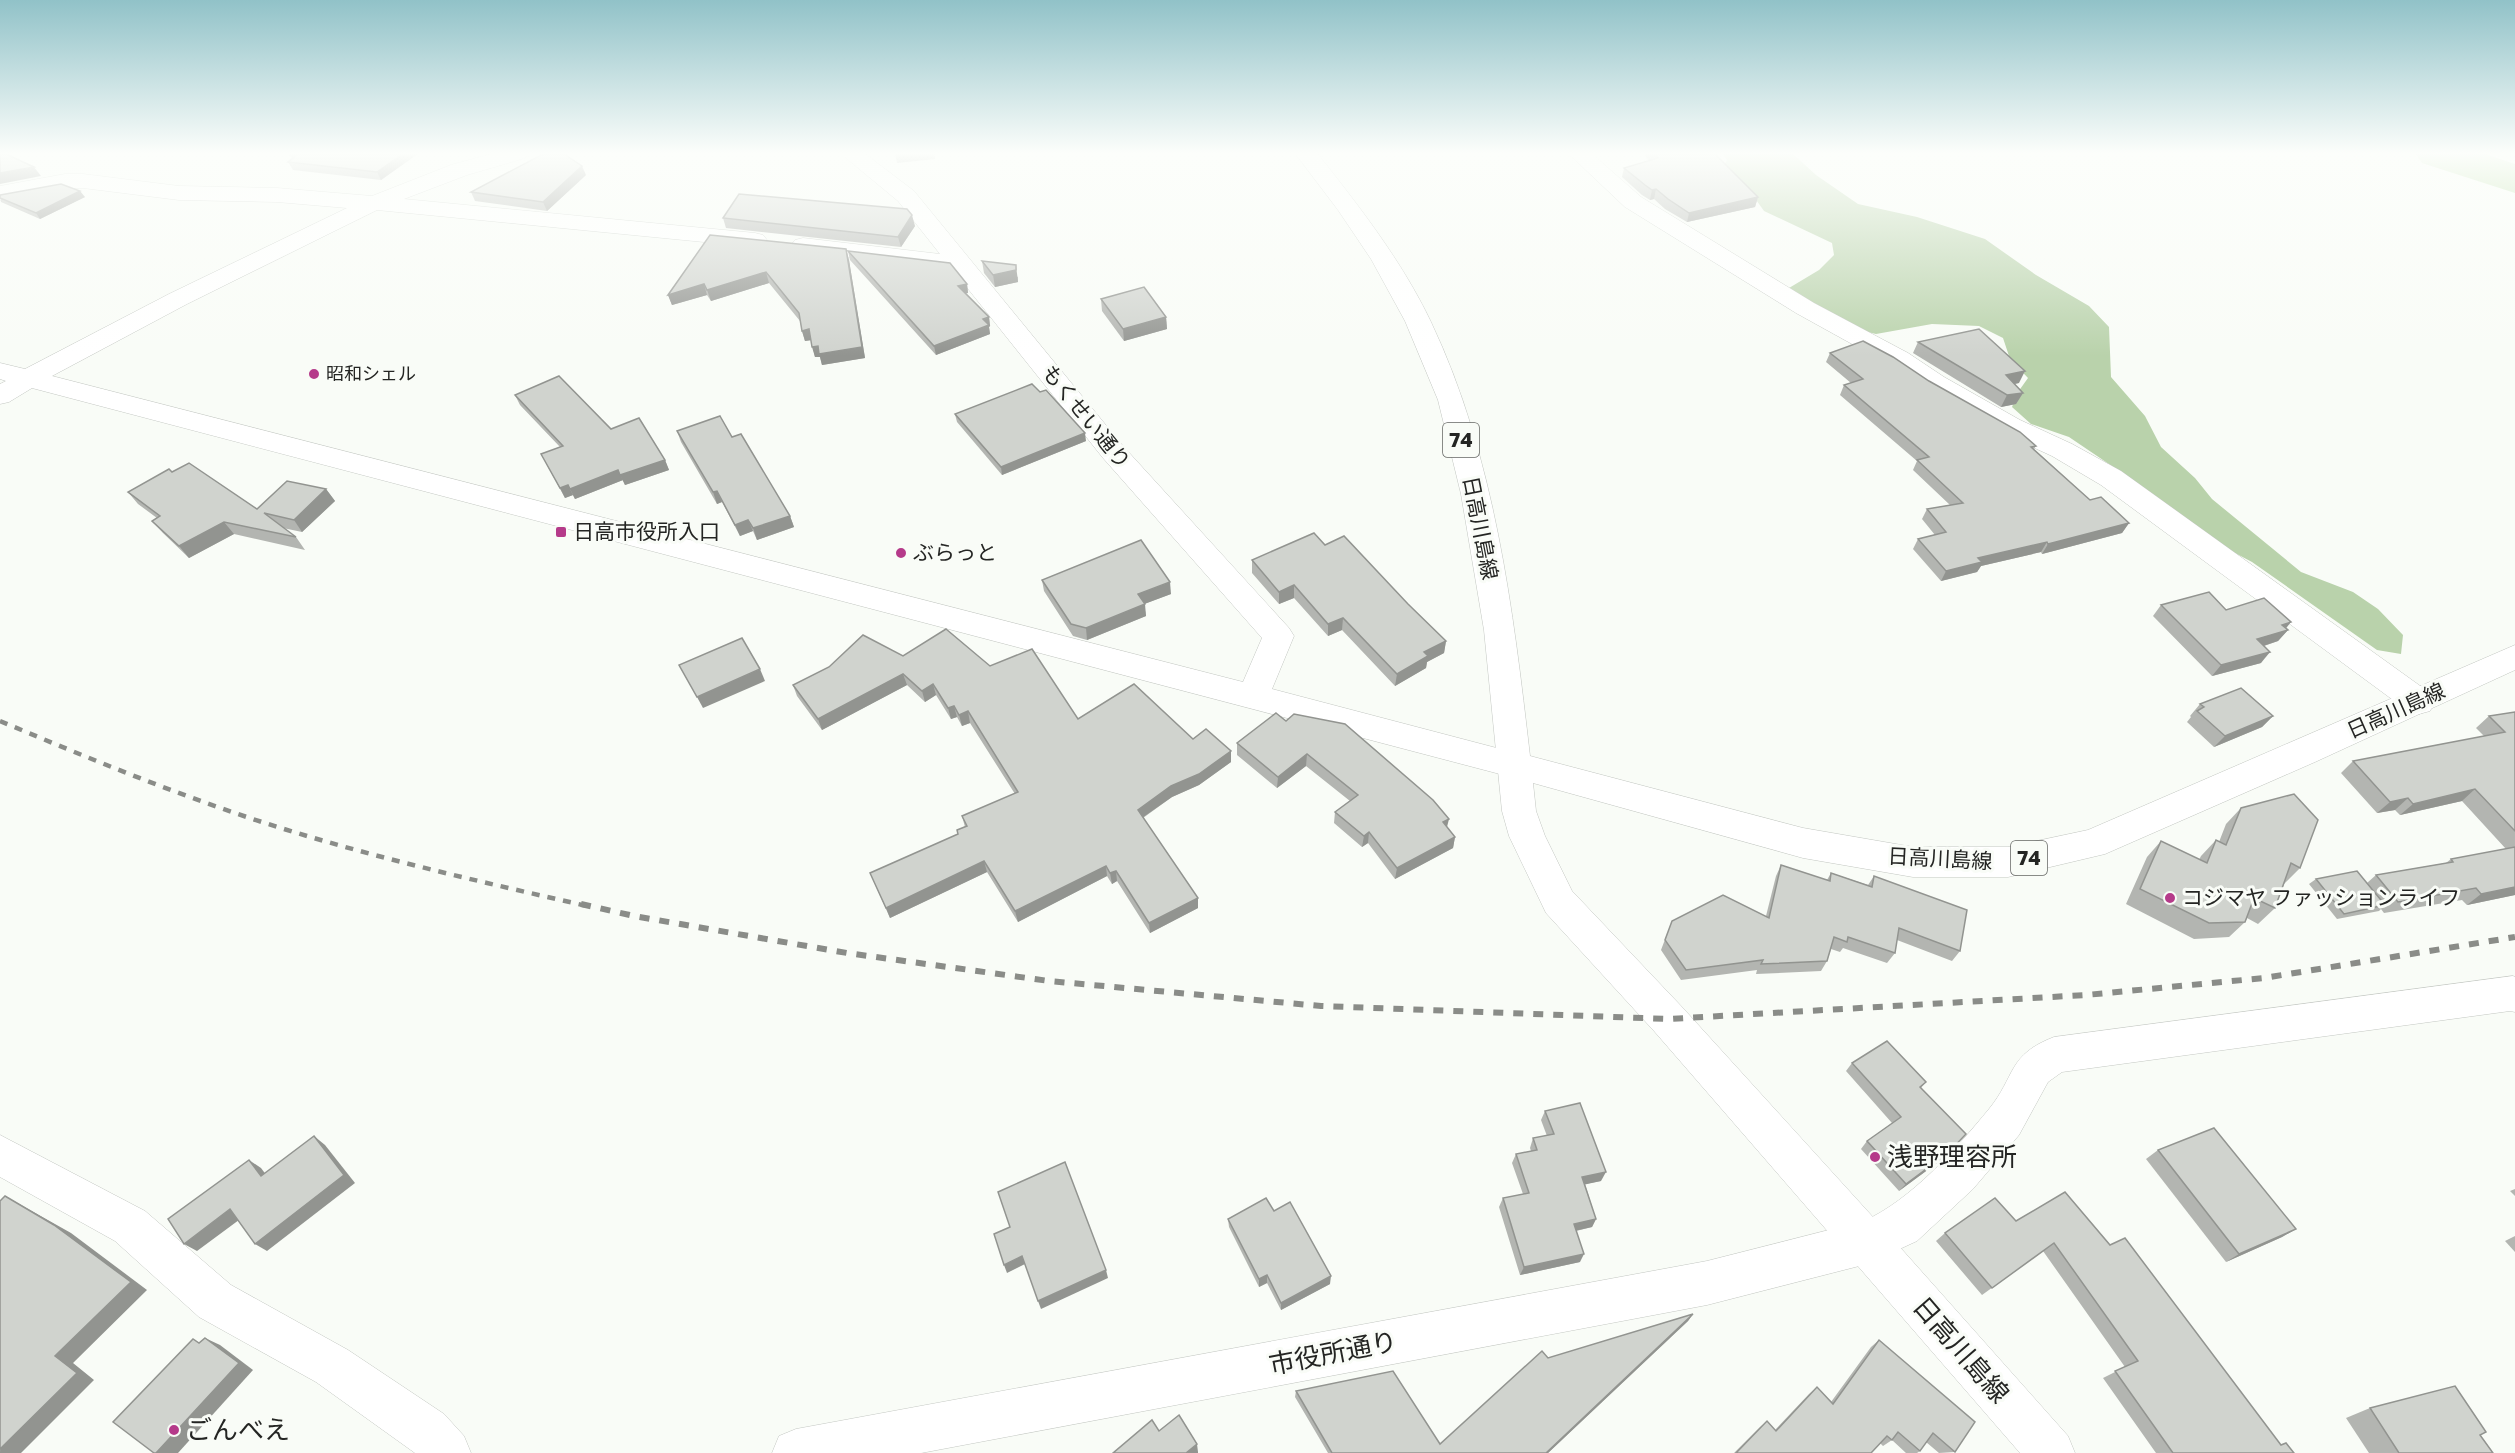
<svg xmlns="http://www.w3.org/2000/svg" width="2515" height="1453" font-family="'Golos Text','Noto Sans JP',sans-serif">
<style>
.green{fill:#b9d2ab}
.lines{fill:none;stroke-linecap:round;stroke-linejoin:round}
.river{fill:#b0d799;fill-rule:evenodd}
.minor-casing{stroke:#c3c7c2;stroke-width:1}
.major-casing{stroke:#c3c7c2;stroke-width:1}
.minor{fill:#fff;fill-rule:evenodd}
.major{fill:#fff;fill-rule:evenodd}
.rail-far1{stroke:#8a8c88;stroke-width:4.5;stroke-dasharray:8 8;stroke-linecap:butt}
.rail{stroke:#8a8c88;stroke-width:6;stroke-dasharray:10 10;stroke-linecap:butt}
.wall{fill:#b3b5b1}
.shaded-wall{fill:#929490}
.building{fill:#d0d3ce;stroke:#929490;stroke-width:1.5}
.poi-dot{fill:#b53a8a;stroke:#f9fcf7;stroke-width:2}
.labels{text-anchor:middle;stroke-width:6;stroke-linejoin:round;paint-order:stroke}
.far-poi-label{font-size:18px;fill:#242523;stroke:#f9fcf7;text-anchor:start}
.shield{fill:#f9fcf7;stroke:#646663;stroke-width:1.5}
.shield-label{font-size:20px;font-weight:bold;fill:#242523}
.street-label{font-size:21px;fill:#242523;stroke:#f9fcf7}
.poi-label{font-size:21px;fill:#242523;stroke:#f9fcf7;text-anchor:start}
.near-poi-label{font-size:26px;fill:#242523;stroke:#f9fcf7;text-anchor:start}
.near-street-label{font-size:26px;fill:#242523;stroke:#f9fcf7}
</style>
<rect width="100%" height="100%" fill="#f9fcf7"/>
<!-- green -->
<polygon class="green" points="1722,153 1792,153 1816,175 1858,204 1917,217 1985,239 2036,275 2089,306 2109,327 2111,377 2145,416 2161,447 2195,478 2212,499 2301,572 2353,592 2378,609 2403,635 2401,654 2377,650 2252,562 2216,543 2131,479 2069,437 2031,424 2012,407 2018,392 2028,378 2010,359 2003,338 1979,326 1932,324 1876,334 1851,328 1789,288 1819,270 1834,255 1832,243 1764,211 1754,197 1719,173 1727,160"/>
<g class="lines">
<!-- river -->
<polygon class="river" points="2415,153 2482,153 2515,164 2515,193 2422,163"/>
<defs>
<g id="minor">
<polygon points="495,153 528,153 525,158 467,175 404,199 755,233 763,235 767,240 763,245 755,247 377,210 187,304 52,376 1243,682 1262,638 1103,458 953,270 795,250 791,245 795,240 803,238 940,254 898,201 840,153 864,153 914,191 1123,446 1289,628 1294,636 1272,689 1527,756 1532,765 1527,774 1515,778 32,388 9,402 0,404 0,384 6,381 0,379 0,363 25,369 169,294 347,208 277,202 179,200 83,188 65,188 0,200 0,186 65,174 83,174 179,186 277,188 372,196 451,165"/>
<polygon points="1568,153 1591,153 1641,197 1814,303 1908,353 1944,377 2020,420 2072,444 2121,471 2430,693 2435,702 2430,711 2419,714 2408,711 2101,485 2052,456 2000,432 1926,389 1890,365 1796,313 1625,207"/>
<path d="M2513 976 2515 977V1012L2510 1011 2062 1072 2048 1082 2019 1135 1973 1189 1917 1241 1867 1264 1707 1305 921 1453H772L779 1436 796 1429 1707 1261 1864 1221C1911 1200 1956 1149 1989 1109 2016 1076 2007 1055 2054 1037Z"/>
<polygon points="0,1135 145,1211 231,1285 348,1350 444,1414 464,1436 471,1453 415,1453 316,1382 199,1317 115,1241 0,1177"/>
</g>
<path id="major" d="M1295 153H1317C1359 206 1402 261 1431 322 1495 457 1513 609 1530 756L1803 828 1913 847H2008L2088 830 2515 645V670L2315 762 2105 854 2008 877H1913L1803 858 1533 783 1536 811 1545 836 1572 891 1682 1007 1882 1227 2068 1436 2075 1453H2020L1654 1031 1546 913 1509 836 1502 811 1484 630 1461 494 1438 400 1405 321 1371 259 1338 210Z"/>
</defs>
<!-- minor casing -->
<use href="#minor" class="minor-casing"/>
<!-- major casing -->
<use href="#major" class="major-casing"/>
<!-- minor -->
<use href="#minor" class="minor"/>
<!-- major -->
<use href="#major" class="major"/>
<!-- rail-far1 -->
<path class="rail-far1" d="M0 721C93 760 187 799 284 829 384 860 486 883 587 906"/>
<!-- rail -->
<polyline class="rail" points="581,904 634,916 847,953 1049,981 1321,1006 1668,1019 2086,995 2264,978 2515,937"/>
</g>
<!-- wall -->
<g class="wall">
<polygon points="419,153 381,180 293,170 288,162 292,159 290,155"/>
<polygon points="1646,153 1714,153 1758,197 1755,207 1687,222 1665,209 1654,199 1650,200 1642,195 1622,177 1624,168 1649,161 1645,156"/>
<polygon points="586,175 547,211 475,201 471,192"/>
<polygon points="0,195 85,197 40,219 1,202"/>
<polygon points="723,218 915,226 901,247 726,228"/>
<polygon points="710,235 849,260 865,358 822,365 820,357 815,357 811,340 805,341 802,331 800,321 769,283 711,301 707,295 672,305 668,295"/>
<polygon points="848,251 967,284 968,293 966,293 989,317 990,326 989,327 990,334 936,355 850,260"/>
<polygon points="982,261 1018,277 1018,282 995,287 984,273"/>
<polygon points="1101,299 1166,317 1167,329 1124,341 1102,311"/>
<polygon points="1918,342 2019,383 2014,384 2023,393 2016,404 2001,407 1913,353"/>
<polygon points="1830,353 1929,381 2036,446 2034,449 2090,500 2129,523 2122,533 2042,554 2041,552 1981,566 1977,572 1941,581 1913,549 1918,539 1935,535 1922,519 1927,509 1950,505 1913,470 1917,461 1840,395 1844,385 1851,383 1826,362"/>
<polygon points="515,395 611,429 665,460 669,470 625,485 623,480 575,499 573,495 565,498 541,454 560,447 520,405"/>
<polygon points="955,414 1086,441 1002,475 957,422"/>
<polygon points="677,431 732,437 790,516 794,527 757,540 753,531 740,536 722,502 717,504 681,442"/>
<polygon points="172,472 257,509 326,489 335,501 302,532 283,528 296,537 305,550 234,534 189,558 163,533 152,521 157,518 138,504 128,492"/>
<polygon points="1325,545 1408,604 1446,641 1444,653 1427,662 1426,668 1395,686 1342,630 1328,636 1294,598 1279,604 1252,573 1252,560"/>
<polygon points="1042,580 1171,594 1144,604 1146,616 1087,640 1073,636 1044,591"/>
<polygon points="2161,605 2226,610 2286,628 2288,630 2278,641 2264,646 2261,663 2212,676 2153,616"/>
<polygon points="903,656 990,666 1078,719 1193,739 1231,751 1231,762 1199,785 1172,797 1143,818 1198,898 1198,908 1150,933 1117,881 1112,884 1107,876 1018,922 987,872 890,918 870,873 958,834 957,830 965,827 962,816 1015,794 970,723 962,726 957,717 951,719 936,695 925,702 907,685 822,730 797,696 793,685"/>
<polygon points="2200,704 2273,716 2262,727 2214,747 2187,722 2191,717 2190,716"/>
<polygon points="2515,712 2515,895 2467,905 2462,900 2384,913 2381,909 2379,911 2337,919 2309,884 2316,879 2367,883 2376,875 2446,863 2451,859 2506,849 2462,801 2400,815 2395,810 2377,813 2341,773 2353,761 2484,736 2476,728 2489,716"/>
<polygon points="1286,721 1447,827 1455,837 1453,848 1395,879 1368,843 1362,847 1334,823 1335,812 1350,801 1306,766 1277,788 1237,755 1237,743"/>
<polygon points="2241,808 2300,868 2284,884 2275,908 2258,924 2247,918 2245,922 2229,937 2194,939 2126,904 2147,857 2161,841 2199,860 2201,856 2216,840 2219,842 2226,824"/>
<polygon points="1781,865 1827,880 1831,873 1868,885 1874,876 1960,951 1952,961 1897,940 1895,953 1887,963 1843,948 1840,952 1831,949 1827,961 1821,971 1756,974 1757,970 1681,980 1661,950 1672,921 1766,916 1776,876"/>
<polygon points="1852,1063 1926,1082 1921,1088 1941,1160 1899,1191 1861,1149 1867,1141 1892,1123 1846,1071"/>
<polygon points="1545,1111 1601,1181 1585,1184 1596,1219 1592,1227 1576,1231 1580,1262 1520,1275 1499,1207 1503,1198 1523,1194 1512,1163 1516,1154 1531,1151 1530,1148 1533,1138 1547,1136 1541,1120"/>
<polygon points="2158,1150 2296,1229 2282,1237 2226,1262 2146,1159"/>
<polygon points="2515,1189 2515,1196 2510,1191"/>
<polygon points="2065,1192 2281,1445 2286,1443 2294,1453 2156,1453 2103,1378 2125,1367 2043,1251 1982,1295 1936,1241 1945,1233 2016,1221"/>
<polygon points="1274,1211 1330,1284 1281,1310 1267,1283 1259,1287 1229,1227 1228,1219"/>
<polygon points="2515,1236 2515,1252 2505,1241"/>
<polygon points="1693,1314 1688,1321 1548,1453 1328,1453 1295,1397 1296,1391 1440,1444 1548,1358"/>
<polygon points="1879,1340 1955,1452 1939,1453 1926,1442 1920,1451 1917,1453 1906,1453 1892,1440 1883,1446 1880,1443 1871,1453 1734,1453 1760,1427 1767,1421 1775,1430 1809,1394 1817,1387 1831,1402 1871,1347"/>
<polygon points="2370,1408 2480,1435 2493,1453 2369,1453 2346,1418"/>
</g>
<!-- shaded-wall -->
<g class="shaded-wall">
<polygon points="404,153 419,153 381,180 377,172"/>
<polygon points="895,153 934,153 935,159 897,163"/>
<polygon points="582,166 586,175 547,211 543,202"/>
<polygon points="34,167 41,176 0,184 0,173"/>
<polygon points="1656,189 1654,199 1650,200 1652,190"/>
<polygon points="80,191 85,197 40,219 36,213"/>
<polygon points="1758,197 1755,207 1687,222 1689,213"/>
<polygon points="912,215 915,226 901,247 898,237"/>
<polygon points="846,249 849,260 865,358 822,365 820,357 815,357 812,347"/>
<polygon points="1016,265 1018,282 995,287 993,275"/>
<polygon points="766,272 769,283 711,301 707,290"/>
<polygon points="704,284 707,295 672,305 668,295"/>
<polygon points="967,284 968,293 960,295 958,286"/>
<polygon points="989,317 990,326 989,327 990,334 936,355 934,346"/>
<polygon points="1166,317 1167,329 1124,341 1123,329"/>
<polygon points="809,329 812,340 805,341 802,331"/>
<polygon points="2025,371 2019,383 2000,387 2006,375"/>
<polygon points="2023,393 2016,404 2001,407 2007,395"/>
<polygon points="1085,433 1086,441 1002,475 1001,467"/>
<polygon points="665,460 669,470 625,485 620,475"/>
<polygon points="618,470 623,480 575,499 570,489"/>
<polygon points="568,485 573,495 565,498 560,488"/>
<polygon points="326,489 335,501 302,532 294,520"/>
<polygon points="717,491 722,502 717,504 713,492"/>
<polygon points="790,516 794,527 757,540 753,528"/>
<polygon points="748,520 753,531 740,536 735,525"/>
<polygon points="224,522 234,534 189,558 179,546"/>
<polygon points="2129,523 2122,533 2042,554 2048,544"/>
<polygon points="2047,542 2041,552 1981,566 1977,572 1941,581 1946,571 1978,558"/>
<polygon points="1170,582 1171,594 1139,606 1138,594"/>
<polygon points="1294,585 1294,598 1279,604 1279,592"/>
<polygon points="1145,604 1146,616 1087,640 1086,628"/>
<polygon points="1343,618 1342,630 1328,636 1328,624"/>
<polygon points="2291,622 2283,632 2288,630 2278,641 2248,651 2257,639 2282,625"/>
<polygon points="1446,641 1444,653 1427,662 1426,668 1395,686 1397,674 1424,652"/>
<polygon points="2270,652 2261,663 2212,676 2221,665"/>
<polygon points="760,669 765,681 703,708 697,697"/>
<polygon points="903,674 907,685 822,730 818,719"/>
<polygon points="933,684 936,695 925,702 922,691"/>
<polygon points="954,706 957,717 951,719 948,708"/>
<polygon points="968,711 970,723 962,726 959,715"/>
<polygon points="2273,716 2262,727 2214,747 2225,736"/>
<polygon points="1231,751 1231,762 1199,785 1172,797 1139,820 1138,810 1171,786"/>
<polygon points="1307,754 1306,766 1277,788 1278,777"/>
<polygon points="2475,789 2462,801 2400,815 2413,804"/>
<polygon points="2408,798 2395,810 2377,813 2390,802"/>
<polygon points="1449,819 1446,831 1443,822"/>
<polygon points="1369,832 1368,843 1362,847 1364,836"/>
<polygon points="1455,837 1453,848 1395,879 1397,868"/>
<polygon points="984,861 987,872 890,918 886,908"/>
<polygon points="1106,866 1107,876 1018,922 1015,911"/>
<polygon points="1116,871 1117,881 1112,884 1110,873"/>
<polygon points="2515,887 2515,895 2467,905 2481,894"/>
<polygon points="1198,898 1198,908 1150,933 1149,923"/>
<polygon points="314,1136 325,1145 355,1183 267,1251 255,1244"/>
<polygon points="1949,1152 1941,1160 1899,1191 1906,1184"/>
<polygon points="249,1160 261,1168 273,1184 261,1176"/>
<polygon points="1606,1172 1601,1181 1578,1186 1582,1177"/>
<polygon points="5,1196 71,1233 147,1290 73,1363 94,1380 21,1453 0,1453"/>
<polygon points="230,1209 243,1217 197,1251 184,1244"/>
<polygon points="1596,1219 1592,1227 1570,1232 1574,1224"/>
<polygon points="2296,1229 2282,1237 2226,1262 2239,1254"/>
<polygon points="1584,1254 1580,1262 1520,1275 1524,1267"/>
<polygon points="1022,1256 1025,1264 1007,1273 1004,1265"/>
<polygon points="1106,1270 1108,1278 1041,1309 1038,1301"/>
<polygon points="1267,1275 1267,1283 1259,1287 1259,1279"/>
<polygon points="1331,1276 1330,1284 1281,1310 1281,1303"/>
<polygon points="1693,1314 1688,1321 1548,1453 1546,1453"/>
<polygon points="205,1338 220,1345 253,1370 178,1453 156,1453"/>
<polygon points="1197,1444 1198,1452 1198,1453 1186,1453"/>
</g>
<!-- building -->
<g class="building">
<polygon points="0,153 4,153 34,167 0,173"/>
<polygon points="292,153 404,153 377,172 288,162 297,155 290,155"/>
<polygon points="545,153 554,153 564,154 582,166 543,202 471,192"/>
<polygon points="1653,153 1714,153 1758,197 1689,213 1668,199 1656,189 1652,190 1645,185 1624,168 1658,158"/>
<polygon points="61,184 80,191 36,213 0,198 0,195"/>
<polygon points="739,194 907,209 912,215 898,237 723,218"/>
<polygon points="710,235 846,249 862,347 819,354 818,346 812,347 809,329 802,331 799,313 766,272 707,290 704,284 668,295"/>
<polygon points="848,251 950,263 967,284 958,286 989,317 983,319 989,325 934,346"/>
<polygon points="982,261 1016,265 1016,270 993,275"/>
<polygon points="1144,287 1166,317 1123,329 1101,299"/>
<polygon points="1979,329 2025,371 2006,375 2023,393 2007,395 1918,342"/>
<polygon points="1863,341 1893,357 1929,381 2020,432 2036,446 2031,447 2090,500 2101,497 2129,523 2048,544 2047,542 1978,558 1982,562 1946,571 1918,539 1946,532 1927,509 1963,503 1917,460 1929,457 1844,385 1863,379 1830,353"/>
<polygon points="559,376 611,429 639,418 665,460 620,475 618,470 570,489 568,485 560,488 541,454 563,446 515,395"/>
<polygon points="1032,384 1040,392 1046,390 1085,433 1001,467 955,414"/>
<polygon points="720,416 732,437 741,434 790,516 753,528 748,520 735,525 717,491 713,492 677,431"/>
<polygon points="189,463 257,509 287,481 326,489 294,520 264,513 296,537 224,522 179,546 152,521 160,516 128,492 169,469 172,472"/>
<polygon points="1314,533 1325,545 1344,536 1408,604 1446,641 1424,652 1428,656 1397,674 1343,618 1328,624 1294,585 1279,592 1252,560"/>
<polygon points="1141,540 1170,582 1138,594 1145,604 1086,628 1071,624 1042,580"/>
<polygon points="2209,592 2226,610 2264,598 2291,622 2282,625 2288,630 2257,639 2270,652 2221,665 2161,605"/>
<polygon points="946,629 990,666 1032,649 1078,719 1134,684 1193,739 1206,729 1231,751 1199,774 1171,786 1138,810 1198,898 1149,923 1116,871 1110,873 1106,866 1015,911 984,861 886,908 870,873 958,834 957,830 967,826 962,816 1018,792 968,711 959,715 954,706 948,708 933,684 922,691 903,674 818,719 793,685 829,667 863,635 903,656"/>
<polygon points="742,638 760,669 697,697 679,665"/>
<polygon points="2241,688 2273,716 2225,736 2197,711 2204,707 2200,704"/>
<polygon points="2515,712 2515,831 2475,789 2413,804 2408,798 2390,802 2353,761 2505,732 2489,716"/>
<polygon points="1276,713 1286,721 1294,714 1345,724 1433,800 1449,819 1443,822 1455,837 1397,868 1369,832 1364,836 1335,812 1358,795 1307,754 1278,777 1237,743"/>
<polygon points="2294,794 2318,820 2300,868 2291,863 2275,908 2254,898 2245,922 2209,923 2140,889 2161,841 2207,863 2216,840 2226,845 2241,808"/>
<polygon points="2515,847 2515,887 2481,894 2476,888 2398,902 2376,875 2453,862 2451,859"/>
<polygon points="1781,865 1830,881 1831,873 1872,887 1874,876 1967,910 1960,951 1899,928 1895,953 1848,937 1847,942 1834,937 1827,961 1761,964 1763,960 1686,970 1665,940 1672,921 1723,895 1769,918"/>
<polygon points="2357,871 2385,905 2344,914 2316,879"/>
<polygon points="1887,1041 1926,1082 1920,1087 1966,1134 1949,1152 1906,1184 1867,1141 1901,1117 1852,1063"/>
<polygon points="1580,1103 1606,1172 1582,1177 1596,1219 1574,1224 1584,1254 1524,1267 1503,1198 1529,1193 1516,1154 1537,1150 1533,1138 1554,1134 1545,1111"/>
<polygon points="2214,1128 2296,1229 2239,1254 2158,1150"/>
<polygon points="314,1136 344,1175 255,1244 230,1209 184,1244 168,1219 249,1160 261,1176"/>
<polygon points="1065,1162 1106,1270 1038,1301 1022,1256 1004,1265 994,1234 1010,1227 998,1192"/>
<polygon points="2065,1192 2110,1245 2125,1238 2281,1445 2286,1443 2294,1453 2173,1453 2115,1371 2138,1361 2054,1243 1992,1288 1945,1233 1995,1198 2016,1221"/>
<polygon points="5,1196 54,1225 131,1282 55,1356 77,1373 0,1449 0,1201"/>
<polygon points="1266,1198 1274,1211 1290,1202 1331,1276 1281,1303 1267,1275 1259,1279 1228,1219"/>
<polygon points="1693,1314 1546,1453 1332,1453 1296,1391 1393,1371 1440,1444 1542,1351 1548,1358"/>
<polygon points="205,1338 239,1363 156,1453 154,1453 113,1422 193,1339 199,1343"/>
<polygon points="1879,1340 1975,1422 1955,1452 1933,1433 1920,1451 1898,1432 1892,1440 1887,1436 1871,1453 1736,1453 1767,1421 1776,1431 1817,1387 1833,1404"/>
<polygon points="2455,1386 2486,1432 2480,1435 2493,1453 2399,1453 2370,1408"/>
<polygon points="1179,1415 1197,1444 1186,1453 1113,1453 1152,1420 1159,1431"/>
</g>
<!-- sky -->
<linearGradient id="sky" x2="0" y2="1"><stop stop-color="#91c2c8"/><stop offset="0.43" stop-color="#fcfefb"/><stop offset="1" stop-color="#fcfefb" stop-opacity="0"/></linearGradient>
<rect width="2515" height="356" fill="url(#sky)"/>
<!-- markers -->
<g class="poi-dot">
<circle cx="314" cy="374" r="6"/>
<rect x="555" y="526" width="12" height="12" rx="3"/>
<circle cx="901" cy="553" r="6"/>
<circle cx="2170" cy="898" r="6"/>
<circle cx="1875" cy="1157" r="6"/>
<circle cx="174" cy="1430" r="6"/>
</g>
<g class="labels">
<!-- far-poi labels -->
<g class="far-poi-label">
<text x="326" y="380">昭和シェル</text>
</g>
<!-- shield labels -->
<g class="shield">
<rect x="1443" y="423" width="36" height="34" rx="4.5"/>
<rect x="2011" y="841" width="36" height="34" rx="4.5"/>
</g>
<g class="shield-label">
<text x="1461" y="447">74</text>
<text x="2029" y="865">74</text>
</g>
<!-- street labels -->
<g class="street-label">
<text transform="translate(1086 417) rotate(51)" y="7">もくせい通り</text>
<text transform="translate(1480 528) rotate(79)" y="7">日高川島線</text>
<text transform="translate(2396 711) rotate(-24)" y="7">日高川島線</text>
<text transform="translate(1940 859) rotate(3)" y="7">日高川島線</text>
</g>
<!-- poi labels -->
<g class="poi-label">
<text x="573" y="539">日高市役所入口</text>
<text x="913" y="560">ぶらっと</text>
<text x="2182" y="905">コジマヤ ファッションライフ</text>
</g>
<!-- near-poi labels -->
<g class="near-poi-label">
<text x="1887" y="1166">浅野理容所</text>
<text x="186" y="1439">ごんべえ</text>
</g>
<!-- near-street labels -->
<g class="near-street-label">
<text transform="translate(1961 1350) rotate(49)" y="9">日高川島線</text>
<text transform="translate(1333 1353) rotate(-11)" y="9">市役所通り</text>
</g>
</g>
</svg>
